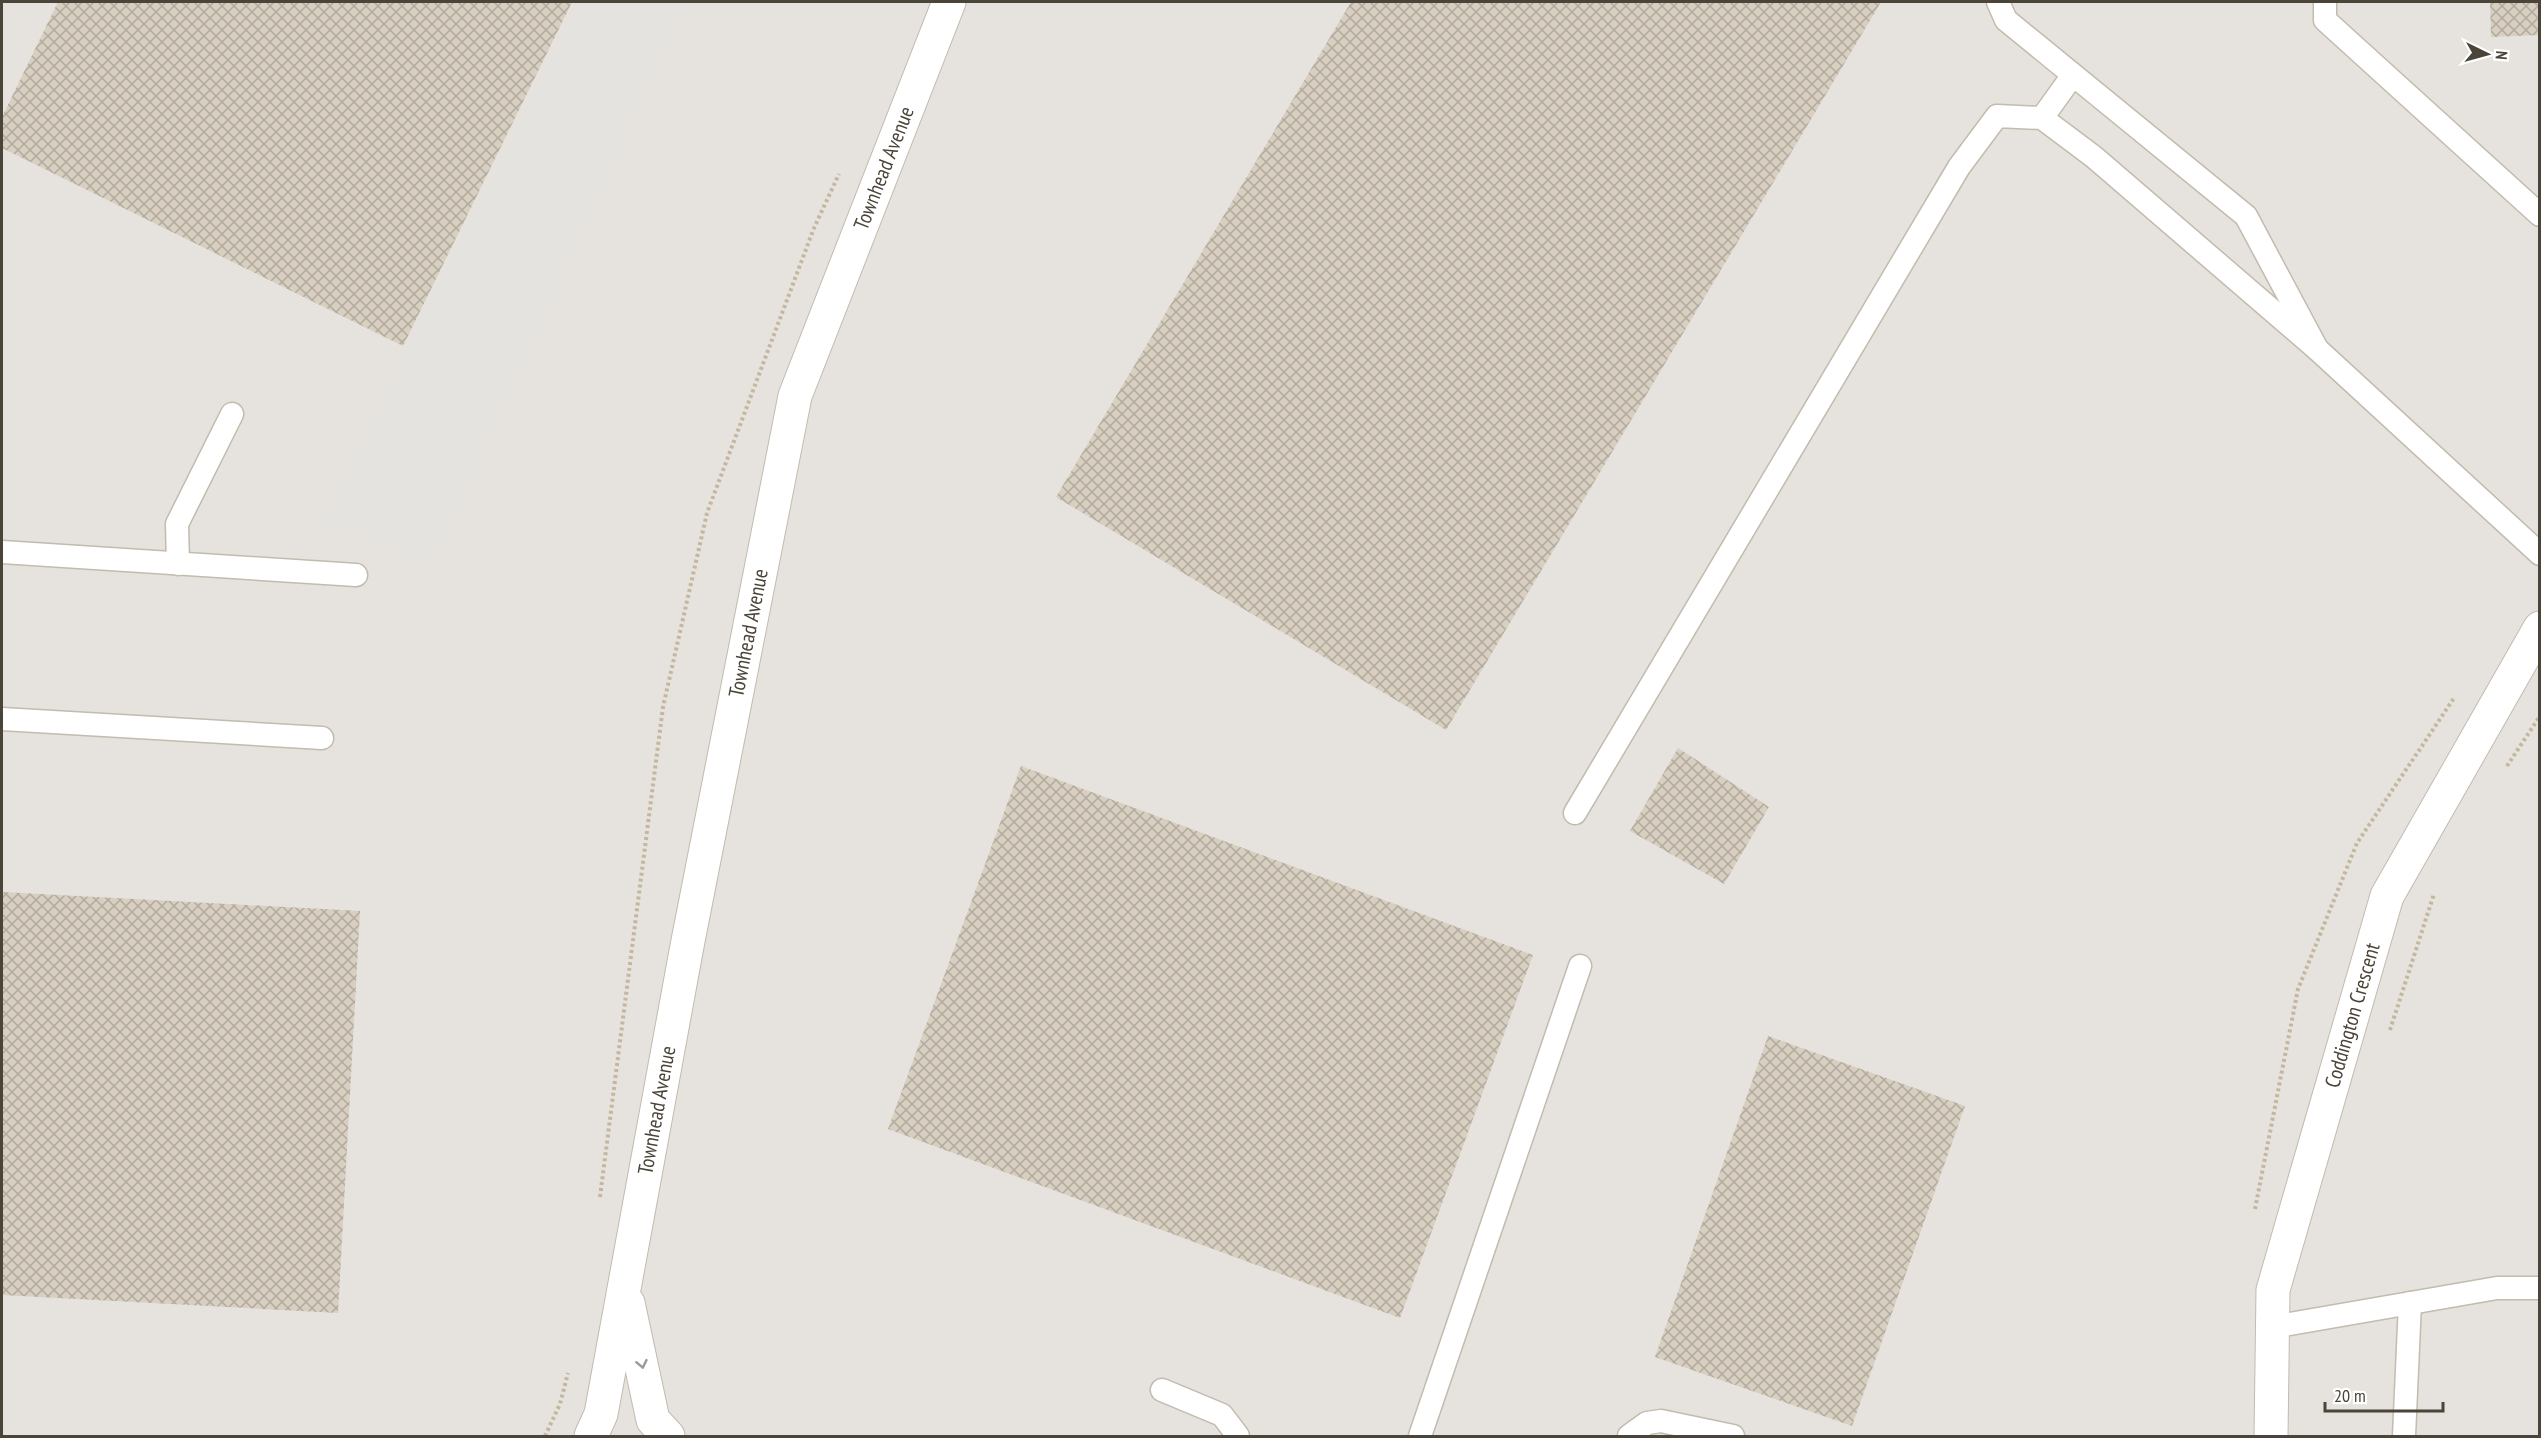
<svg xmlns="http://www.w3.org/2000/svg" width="2541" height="1438" font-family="'PT Sans Narrow',sans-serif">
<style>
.industrial{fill:#e6e2dd}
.parking{fill:#e5e3e0}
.building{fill:url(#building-cross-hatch)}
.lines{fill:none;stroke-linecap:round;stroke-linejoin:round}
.lane-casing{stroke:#c2bbae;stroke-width:25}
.street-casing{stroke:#c2bbae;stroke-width:35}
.path{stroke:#c4b79f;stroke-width:4;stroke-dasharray:3 3;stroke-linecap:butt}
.lane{stroke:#fff;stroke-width:22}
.street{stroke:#fff;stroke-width:33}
.oneway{stroke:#9c9892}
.labels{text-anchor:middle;stroke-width:4.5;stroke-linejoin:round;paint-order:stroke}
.street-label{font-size:21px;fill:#4b4439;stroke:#fff}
</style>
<defs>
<pattern id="building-cross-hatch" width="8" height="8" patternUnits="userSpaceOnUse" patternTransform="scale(1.5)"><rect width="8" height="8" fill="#d8cfc1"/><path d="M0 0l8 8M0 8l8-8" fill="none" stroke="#b1aa9e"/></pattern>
</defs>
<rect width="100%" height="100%" fill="#f6f3ec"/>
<!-- industrial -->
<rect class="industrial" x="2" y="2" width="2537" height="1434"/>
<!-- parking -->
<polygon class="parking" points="583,2 684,2 433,563 320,520"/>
<!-- building -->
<g class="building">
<polygon points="58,2 572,2 403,346 2,148 2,117"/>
<polygon points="1351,2 1881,2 1446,730 1056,497"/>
<polygon points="2490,2 2540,2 2540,35 2491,37"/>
<polygon points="1678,748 1769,807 1724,884 1630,831"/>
<polygon points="1021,766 1533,955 1400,1318 888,1129"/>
<polygon points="2,892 360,911 338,1313 2,1295"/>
<polygon points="1768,1036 1965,1106 1852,1426 1655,1357"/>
</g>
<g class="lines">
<defs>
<g id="lane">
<polyline points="1998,2 2006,20 2246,216 2317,349 2540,554"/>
<polyline points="2325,2 2325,20 2540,215"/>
<polyline points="2042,118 2073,75"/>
<polyline points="2,552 356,575"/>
<polyline points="178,564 177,524 232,414"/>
<polyline points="2,719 322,738"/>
<polyline points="1575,813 1959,167 1997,116 2042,118 2094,157 2317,349"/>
<polyline points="2272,1327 2497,1288 2540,1288"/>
<polyline points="1162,1390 1222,1415 1238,1436"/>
<polyline points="1420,1436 1580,966"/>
<polyline points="1629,1436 1647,1423 1661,1421 1733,1436"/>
<polyline points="2404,1436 2410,1303"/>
</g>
<g id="street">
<polyline points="628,1303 653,1420 668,1436"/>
<path id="s1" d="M591 1436 601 1414 687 946 795 396 949 2"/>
<path id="s2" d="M2271 1436 2273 1290 2387 896 2540 628"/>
</g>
</defs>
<!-- lane casing -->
<use href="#lane" class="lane-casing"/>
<!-- street casing -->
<use href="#street" class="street-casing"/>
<!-- path -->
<g class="path">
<polyline points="2507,766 2540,716"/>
<polyline points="2390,1030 2434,894"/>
<polyline points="600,1197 663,707 707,513 814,228 839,174"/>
<polyline points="2255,1209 2298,989 2357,843 2454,698"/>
<polyline points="545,1436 560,1404 568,1373"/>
</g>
<!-- lane -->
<use href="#lane" class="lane"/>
<!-- street -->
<use href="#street" class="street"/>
</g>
<!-- one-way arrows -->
<defs><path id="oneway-chevron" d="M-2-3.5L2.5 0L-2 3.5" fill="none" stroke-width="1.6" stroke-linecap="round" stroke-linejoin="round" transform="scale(1.5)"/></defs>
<use class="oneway" href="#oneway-chevron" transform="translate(642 1364) rotate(78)"/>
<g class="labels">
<!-- street labels -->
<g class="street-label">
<text dy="7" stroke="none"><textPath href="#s1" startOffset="1305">Townhead Avenue</textPath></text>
<text dy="7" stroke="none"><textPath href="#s1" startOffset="819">Townhead Avenue</textPath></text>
<text dy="7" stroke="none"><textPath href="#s2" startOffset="432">Coddington Crescent</textPath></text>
<text dy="7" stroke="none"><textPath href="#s1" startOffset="333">Townhead Avenue</textPath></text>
</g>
</g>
<!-- border -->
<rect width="2541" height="1438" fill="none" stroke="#4b4439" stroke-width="6"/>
<!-- north arrow -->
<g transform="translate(2487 54) rotate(95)" stroke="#ffffff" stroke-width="4.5" paint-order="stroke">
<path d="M0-4.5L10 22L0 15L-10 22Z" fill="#4b4439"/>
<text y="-9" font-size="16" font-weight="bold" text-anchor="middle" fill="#4b4439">N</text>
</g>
<!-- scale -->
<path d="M2325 1402v9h118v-9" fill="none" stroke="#4b4439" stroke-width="3"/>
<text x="2334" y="1402" font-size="18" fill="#4b4439" stroke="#ffffff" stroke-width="4.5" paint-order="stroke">20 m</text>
</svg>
